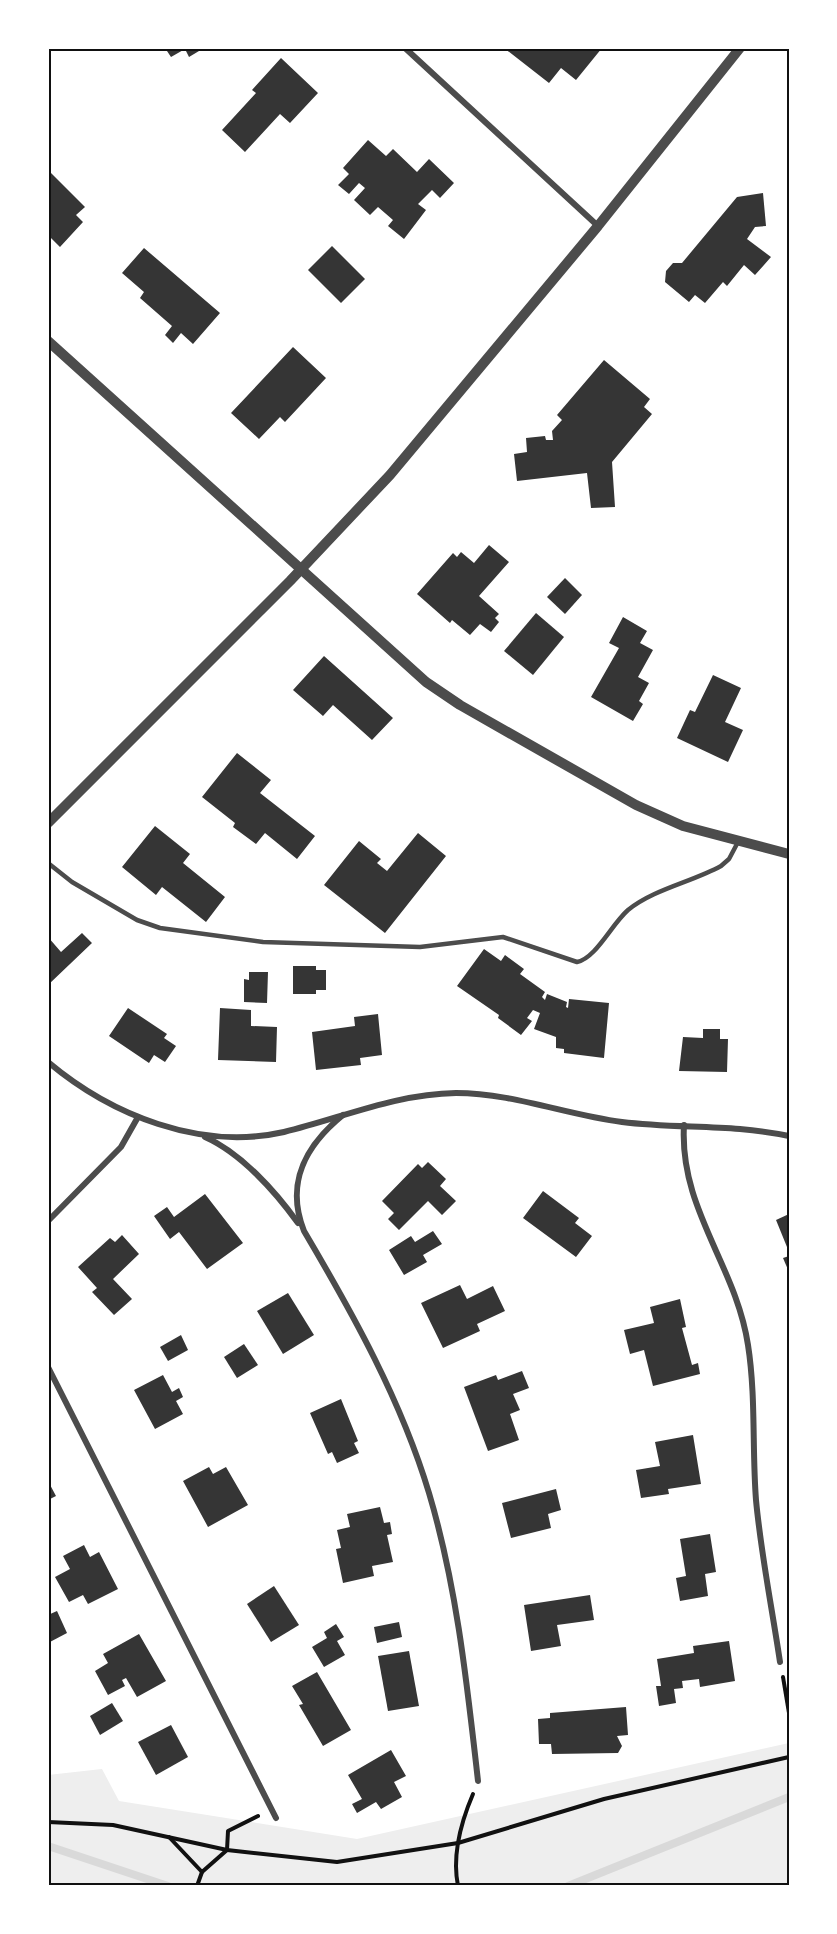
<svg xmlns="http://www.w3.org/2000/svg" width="837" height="1934" font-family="'Archivo Narrow',sans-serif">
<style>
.green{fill:#eee}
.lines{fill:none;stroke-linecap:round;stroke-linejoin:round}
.stream{stroke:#d9d9d9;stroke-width:8}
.building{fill:#353535}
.path{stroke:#111;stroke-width:4}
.service{stroke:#4c4c4c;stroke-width:4.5}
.minor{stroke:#4c4c4c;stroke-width:6}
.tertiary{stroke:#4c4c4c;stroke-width:10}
.neatline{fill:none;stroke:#111;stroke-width:2}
</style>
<rect width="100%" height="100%" fill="#fff"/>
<!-- green -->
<polygon class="green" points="789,1743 789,1886 48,1886 48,1775 102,1769 119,1801 357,1839"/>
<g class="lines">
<!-- stream -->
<g class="stream">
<polyline points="48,1846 168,1886"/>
<polyline points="568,1886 789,1797"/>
</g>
</g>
<!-- building -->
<g class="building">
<polygon points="165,48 204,48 189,57 185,49 171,57"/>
<polygon points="504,48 602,48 576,80 561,68 549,83"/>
<polygon points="281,58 318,93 290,123 280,114 245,152 222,130 256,93 252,90"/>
<polygon points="368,140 386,156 393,149 417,172 429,159 454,183 440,198 432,190 418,204 426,210 404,239 388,226 393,220 378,207 370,215 354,200 365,188 359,183 349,194 338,185 349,174 343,168"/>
<polygon points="48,170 85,207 76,215 83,222 60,247 48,235"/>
<polygon points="763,193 766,226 755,227 747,239 771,257 755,275 744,265 727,286 723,282 705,303 695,295 689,302 665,282 666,271 673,263 682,263 737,197"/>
<polygon points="332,246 365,279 341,303 308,270"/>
<polygon points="144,248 220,313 193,344 181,333 173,343 165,335 172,326 140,298 144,292 122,273"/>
<polygon points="293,347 326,378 285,422 280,417 259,439 231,413"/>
<polygon points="604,360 650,399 644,407 652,414 612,462 615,507 591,508 587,473 517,481 514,454 527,452 526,438 545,436 546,440 553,440 552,431 562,420 557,415"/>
<polygon points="489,545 509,562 479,596 499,614 495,618 499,622 491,632 480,624 470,635 452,620 450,623 417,594 453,553 457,557 461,552 474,563"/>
<polygon points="565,578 582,595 565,614 547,597"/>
<polygon points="536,613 564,637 533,675 504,651"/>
<polygon points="623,617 647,631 640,643 653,650 638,677 649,683 639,701 643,704 633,721 591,697 619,648 609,643"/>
<polygon points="324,656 393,718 372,740 333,705 323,716 293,690"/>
<polygon points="713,675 741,688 725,722 743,730 728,762 677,738 690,710 695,712"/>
<polygon points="237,753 271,780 260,793 315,836 297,859 265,833 256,844 233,827 235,823 202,797"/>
<polygon points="155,826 190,854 183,863 225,897 206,922 162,887 156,895 122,867"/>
<polygon points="418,833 446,856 385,933 324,885 359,841 381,859 377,863 387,871"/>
<polygon points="82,933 92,943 48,985 48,937 61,952"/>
<polygon points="484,949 501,961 505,955 524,969 520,974 545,992 542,997 545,1000 547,994 567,1002 566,1007 568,1008 569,999 609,1003 604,1058 564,1053 564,1049 556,1048 556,1037 534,1029 540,1013 533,1010 527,1018 532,1021 521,1035 498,1018 499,1015 457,986"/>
<polygon points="293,966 316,966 316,970 326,970 326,990 316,990 316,994 293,994"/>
<polygon points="249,972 268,972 267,1003 244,1002 244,979 249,980"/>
<polygon points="128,1008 167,1034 164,1038 176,1046 165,1062 154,1055 149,1063 109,1036"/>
<polygon points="220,1008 251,1010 251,1026 277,1027 276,1062 218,1060"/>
<polygon points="378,1014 382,1055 360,1058 361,1065 316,1070 312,1032 355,1026 354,1017"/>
<polygon points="703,1029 720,1029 720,1039 728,1039 727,1072 679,1071 683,1037 703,1038"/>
<polygon points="428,1162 446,1179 440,1186 456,1201 442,1215 428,1201 399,1230 388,1219 394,1213 382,1201 418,1164 422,1168"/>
<polygon points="543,1191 579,1218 575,1223 592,1236 576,1257 523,1218"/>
<polygon points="205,1194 243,1243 207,1269 179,1232 170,1239 154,1216 167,1207 174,1217"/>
<polygon points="789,1214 789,1252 776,1220"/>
<polygon points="433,1231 442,1244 423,1255 427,1262 404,1275 389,1250 411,1236 415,1242"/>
<polygon points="122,1235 139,1254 113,1279 132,1299 114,1315 92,1292 97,1288 78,1267 110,1238 115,1242"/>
<polygon points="789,1256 789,1272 783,1258"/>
<polygon points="460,1285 467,1299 493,1286 505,1311 477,1324 480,1331 443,1348 421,1303"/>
<polygon points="288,1293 314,1335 283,1354 257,1311"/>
<polygon points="680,1299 686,1327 682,1328 692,1365 698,1363 700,1374 653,1386 644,1350 630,1354 624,1330 654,1323 650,1307"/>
<polygon points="181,1335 188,1350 168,1361 160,1347"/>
<polygon points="244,1344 258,1365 237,1378 224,1357"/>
<polygon points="522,1371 529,1388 513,1394 520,1410 510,1414 519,1440 488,1451 464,1387 496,1375 498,1380"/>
<polygon points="163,1375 172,1392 179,1388 183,1397 176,1401 183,1414 155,1429 134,1390"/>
<polygon points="341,1399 358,1441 354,1443 359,1453 337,1463 332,1452 328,1454 310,1413"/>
<polygon points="693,1435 701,1484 668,1489 669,1494 641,1498 636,1470 660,1466 655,1442"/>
<polygon points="209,1467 213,1474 226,1467 248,1505 208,1527 183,1481"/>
<polygon points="48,1481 56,1496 48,1500"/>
<polygon points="556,1489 561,1510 548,1514 551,1528 511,1538 502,1503"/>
<polygon points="380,1507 384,1523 390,1522 392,1534 387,1535 393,1562 372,1566 374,1576 343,1583 336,1549 341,1548 337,1530 350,1527 347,1514"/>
<polygon points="710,1534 716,1572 705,1574 708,1596 680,1601 676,1578 686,1576 680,1539"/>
<polygon points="84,1545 90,1557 99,1552 118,1589 88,1604 83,1595 69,1602 55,1577 70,1569 63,1556"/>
<polygon points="274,1586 299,1625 271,1642 247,1604"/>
<polygon points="590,1595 594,1620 557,1625 561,1646 531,1651 524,1605"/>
<polygon points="57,1611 67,1633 48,1643 48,1615"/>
<polygon points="399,1622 402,1637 377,1643 374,1627"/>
<polygon points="336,1624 344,1637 337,1641 345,1655 324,1667 312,1647 327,1638 324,1632"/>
<polygon points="139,1634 166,1681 137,1697 126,1678 122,1680 125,1686 108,1695 95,1671 108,1663 103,1654"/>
<polygon points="729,1641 735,1681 700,1687 699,1679 682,1681 683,1688 674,1689 676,1703 659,1706 656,1686 661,1686 657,1659 694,1653 693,1646"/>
<polygon points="409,1651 419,1706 388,1711 378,1656"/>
<polygon points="317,1672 351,1730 323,1746 299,1705 303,1704 292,1686"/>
<polygon points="112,1703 123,1721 100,1735 90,1716"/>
<polygon points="626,1707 628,1735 617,1736 622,1746 618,1753 552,1754 551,1744 539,1744 538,1719 550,1718 550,1713"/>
<polygon points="171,1725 188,1757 156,1775 138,1742"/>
<polygon points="391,1750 406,1776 394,1782 402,1797 381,1809 376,1802 357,1813 352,1804 362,1799 348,1775"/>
</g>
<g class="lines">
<!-- path -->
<g class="path">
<polyline points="783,1677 789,1713"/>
<polyline points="48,1822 113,1825 227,1850 337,1862 458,1843 604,1799 789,1757"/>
<polyline points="169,1837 202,1872 227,1850 228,1831 258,1816"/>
<polyline points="197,1886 202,1872"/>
<path d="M458 1886C452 1856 461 1822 473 1794"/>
</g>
<!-- service -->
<path class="service" d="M48 863 72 882 137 920 160 928 263 942 420 947 503 937 577 962C596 958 611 925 628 910 654 889 692 882 721 866L729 859 738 842"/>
<!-- minor -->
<g class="minor">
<polyline points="405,48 598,226"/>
<path d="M48 1062C111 1115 200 1151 284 1132 342 1118 395 1094 456 1093 512 1093 567 1115 622 1122 678 1129 733 1124 789 1136"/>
<path d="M343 1115C305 1146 285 1183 304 1231 353 1314 401 1400 429 1493 457 1587 467 1684 478 1781"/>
<path d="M684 1125C679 1209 736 1265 748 1345 756 1396 752 1449 756 1500 761 1554 772 1608 780 1662"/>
<path d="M205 1137C241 1153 275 1191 298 1223"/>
<polyline points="48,1221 121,1147 138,1117"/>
<polyline points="48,1367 276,1818"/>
</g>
<!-- tertiary -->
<g class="tertiary">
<polyline points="48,341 426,682 460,705 636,805 683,826 789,854"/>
<polyline points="48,823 290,581 390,475 598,226 740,48"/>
</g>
</g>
<!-- border -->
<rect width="837" height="1934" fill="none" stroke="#ffffff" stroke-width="99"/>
<rect x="50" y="50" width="738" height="1834" class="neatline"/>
</svg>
